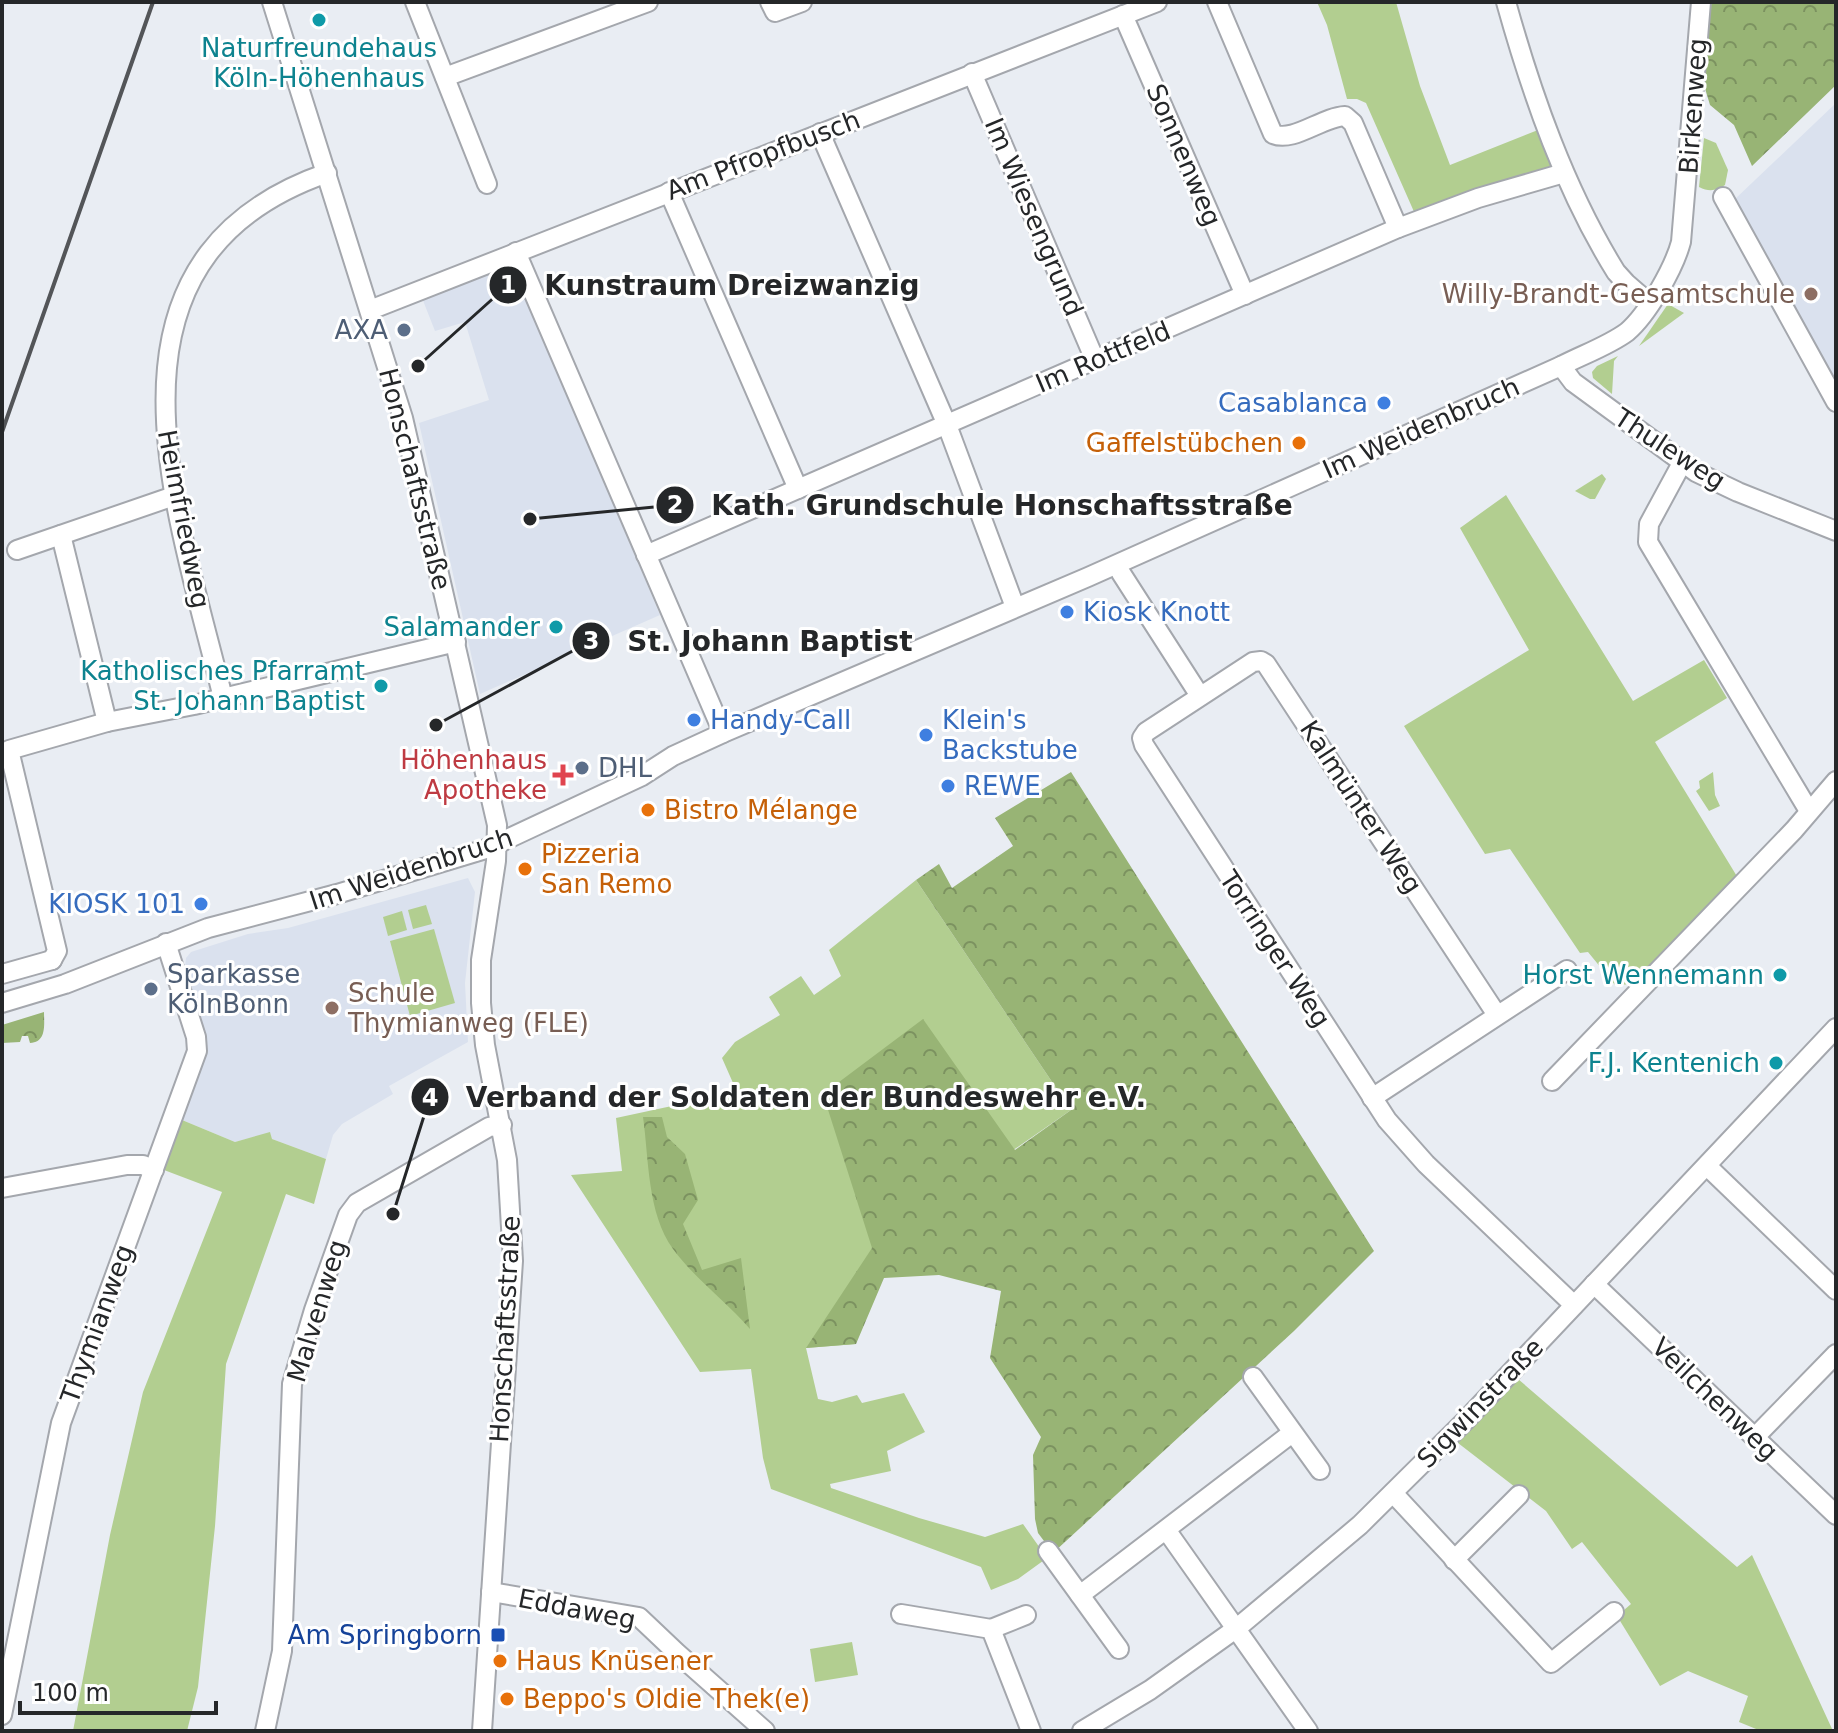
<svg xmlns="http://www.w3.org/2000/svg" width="1838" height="1733" font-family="'DejaVu Sans',sans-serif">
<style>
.built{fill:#dae1ee}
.green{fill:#b2ce90}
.forest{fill:url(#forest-crowns)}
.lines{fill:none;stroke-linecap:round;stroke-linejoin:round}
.minor-casing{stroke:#a4a7ad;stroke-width:22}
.minor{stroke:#fff;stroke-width:18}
.rail{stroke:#535558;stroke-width:4}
.culture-dot{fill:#0f9aa8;stroke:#fff;stroke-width:3}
.education-dot{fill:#8d6e63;stroke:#fff;stroke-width:3}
.service-dot{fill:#5c6f8a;stroke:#fff;stroke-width:3}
.shop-dot{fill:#3f7fe0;stroke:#fff;stroke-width:3}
.food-dot{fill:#e8710a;stroke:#fff;stroke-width:3}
.health-dot{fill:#e0444e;stroke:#fff;stroke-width:3}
.transit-dot{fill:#1a4fb4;stroke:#fff;stroke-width:3}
.labels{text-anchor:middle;stroke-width:6;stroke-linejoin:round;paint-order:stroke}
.culture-label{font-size:26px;fill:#0d838f;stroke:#fff;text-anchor:end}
.street-label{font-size:26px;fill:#252729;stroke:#fff}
.education-label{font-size:26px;fill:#785e54;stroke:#fff;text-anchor:end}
.service-label{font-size:26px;fill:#4e5e75;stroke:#fff;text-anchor:start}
.shop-label{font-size:26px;fill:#366cbe;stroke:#fff;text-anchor:start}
.food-label{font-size:26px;fill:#c56008;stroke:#fff;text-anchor:start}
.health-label{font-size:26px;fill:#be3a42;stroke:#fff;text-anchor:end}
.transit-label{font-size:26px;fill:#164399;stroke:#fff;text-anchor:end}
.leader{fill:none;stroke:#252729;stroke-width:3}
.callout-dot{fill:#252729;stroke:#fff;stroke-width:3}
.mark-label{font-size:24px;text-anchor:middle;font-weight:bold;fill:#fff}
.callout-label{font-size:28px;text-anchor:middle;font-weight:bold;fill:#252729;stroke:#fff;stroke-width:6;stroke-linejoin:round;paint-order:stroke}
</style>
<defs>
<pattern id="forest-crowns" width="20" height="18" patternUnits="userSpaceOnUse" patternTransform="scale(2)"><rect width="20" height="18" fill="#98b475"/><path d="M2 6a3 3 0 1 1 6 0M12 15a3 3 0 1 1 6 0" fill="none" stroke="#7c9260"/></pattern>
</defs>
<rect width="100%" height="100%" fill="#e9edf3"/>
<!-- built -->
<g class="built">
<polygon points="1836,103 1836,388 1734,200"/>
<polygon points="512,263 660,615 480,694 419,423 489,400 465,322 435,331 422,298"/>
<polygon points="468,878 475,892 465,983 468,1042 389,1086 393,1094 342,1124 333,1135 326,1159 272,1139 270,1133 235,1142 182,1120 203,1064 206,1050 185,968 186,958 191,952 248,934 288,928"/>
</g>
<!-- green -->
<g class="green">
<polygon points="1317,2 1396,2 1420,86 1450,165 1538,130 1555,170 1415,214 1366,103 1357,99 1347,99 1327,25"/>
<path d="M1704 138 1716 143 1728 170 1725 185C1716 191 1709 192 1699 187Z"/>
<polygon points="1668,304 1684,313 1639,346"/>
<polygon points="1618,356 1614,361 1612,394 1593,378 1592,372 1597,366"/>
<polygon points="1602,474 1606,479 1595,499 1590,499 1575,491"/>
<polygon points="1506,495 1633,701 1704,660 1727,698 1655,742 1738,878 1634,984 1615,985 1588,952 1580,953 1510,849 1485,854 1404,726 1529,650 1460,528"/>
<polygon points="1713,772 1715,795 1720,806 1709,811 1696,791 1700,788 1699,781"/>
<polygon points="916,880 1071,1110 872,1248 856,1344 806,1348 818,1399 832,1402 857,1395 862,1403 904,1393 925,1432 887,1451 891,1471 830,1484 831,1488 919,1518 985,1537 1023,1524 1047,1558 1018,1579 991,1590 981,1567 771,1489 763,1458 751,1369 700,1372 571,1175 622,1171 616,1118 737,1092 722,1058 735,1042 780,1015 769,997 801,976 814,995 841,976 829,950"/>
<polygon points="426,905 432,924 413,929 408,910"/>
<polygon points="402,911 407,930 388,936 383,917"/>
<polygon points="434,929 455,1003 410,1016 390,941"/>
<polygon points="182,1120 235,1142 270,1132 272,1139 326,1159 314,1204 286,1194 226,1364 215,1526 198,1687 187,1731 73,1731 110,1535 143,1392 222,1192 164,1170"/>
<polygon points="1518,1379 1737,1567 1752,1555 1833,1731 1761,1731 1739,1722 1748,1696 1688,1671 1660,1686 1617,1616 1631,1604 1582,1542 1572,1549 1546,1511 1458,1443"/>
<polygon points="852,1642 858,1675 815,1682 810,1649"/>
</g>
<!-- forest -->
<g class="forest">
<polygon points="1710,2 1836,2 1836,85 1752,166 1734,125 1710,105 1704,85"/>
<polygon points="1071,772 1374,1251 1294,1331 1053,1553 1038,1533 1035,1519 1033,1455 1041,1437 990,1358 1001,1291 939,1275 884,1278 856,1344 806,1348 872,1248 823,1094 923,1019 1015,1150 1071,1110 916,880 939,864 952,888 1013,846 995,818"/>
<path d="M44 1012C44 1024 47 1042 30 1043L28 1036H22L20 1042 2 1043V1025Z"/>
<path d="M643 1117H662L667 1137 685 1154 698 1200 683 1224 702 1270 741 1258 750 1329C726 1301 695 1279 673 1249 647 1213 649 1159 643 1117Z"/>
</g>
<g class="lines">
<defs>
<g id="minor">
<polyline points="272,2 403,418 497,825 496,861 481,960 481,1003 485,1045 507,1160 513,1261 482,1731"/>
<polyline points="415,2 487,184"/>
<polyline points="770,2 775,12 802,2"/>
<path d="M1217 2 1273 134C1293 143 1322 117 1345 116L1353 123 1398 228"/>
<path d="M1506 2C1532 95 1565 190 1616 272L1626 283 1649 303"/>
<polyline points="1123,15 1245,295"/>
<polyline points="972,73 1095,360"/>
<polyline points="445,77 648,2"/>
<polyline points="820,133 947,425 1015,607"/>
<polyline points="669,192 798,489"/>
<polyline points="1723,197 1836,402"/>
<polyline points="516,252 723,733"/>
<polyline points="370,310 1157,2"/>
<polyline points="1561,366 1573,382 1696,472 1738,492 1836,531"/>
<polyline points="1682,463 1649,524 1648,542 1809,811"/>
<polyline points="61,535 107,722"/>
<polyline points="17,550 174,496"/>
<polyline points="646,555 1398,228 1478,198 1564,173"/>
<polyline points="1121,573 1200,696"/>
<path d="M223 698C178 512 80 259 327 173"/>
<polyline points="52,960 57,951 9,750 107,722 194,705 456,642"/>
<polyline points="2,974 52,960"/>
<path d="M2 1003 65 984 208 928 337 894 486 849 642 776 673 756 723 733 1088 577 1561 366C1582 355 1608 346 1627 332 1648 314 1674 268 1681 242L1701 2"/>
<polyline points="1497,1015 1266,664 1261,661 1253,662 1146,732 1142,738 1144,745 1387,1120 1426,1164 1574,1305"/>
<polyline points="1552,1081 1794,830 1836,781"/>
<polyline points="1372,1098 1567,970"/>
<polyline points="1707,1166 1836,1290"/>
<polyline points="2,1188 127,1165 143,1165 154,1170"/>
<polyline points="1594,1284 1836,1515"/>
<polyline points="1253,1377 1320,1470"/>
<polyline points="1755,1437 1836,1354"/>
<polyline points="1393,1493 1551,1663 1614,1612"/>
<polyline points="1167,1531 1308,1731"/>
<polyline points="1048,1551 1119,1649"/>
<polyline points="1454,1560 1519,1495"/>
<polyline points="491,1592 639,1617 677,1653 765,1731"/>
<polyline points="1080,1595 1292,1433"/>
<polyline points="901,1614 991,1629 1031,1731"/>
<polyline points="991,1629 1026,1615"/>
<polyline points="2,1715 61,1423 197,1051 196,1037 166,943"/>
<polyline points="265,1731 282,1651 292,1384 314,1310 348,1215 357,1203 489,1127 502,1125"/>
<polyline points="1082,1731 1150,1690 1237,1628 1360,1525 1465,1421 1836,1028"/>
</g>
</defs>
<!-- minor casing -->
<use href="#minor" class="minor-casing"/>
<!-- minor -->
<use href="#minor" class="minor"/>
<!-- rail -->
<polyline class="rail" points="2,432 153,2"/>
</g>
<!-- markers -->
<g class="culture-dot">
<circle cx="319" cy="20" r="8"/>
<circle cx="556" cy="627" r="8"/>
<circle cx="381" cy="686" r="8"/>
<circle cx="1780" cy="975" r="8"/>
<circle cx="1776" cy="1063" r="8"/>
</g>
<g class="education-dot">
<circle cx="1811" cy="294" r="8"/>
<circle cx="332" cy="1008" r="8"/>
</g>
<g class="service-dot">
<circle cx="404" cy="330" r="8"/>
<circle cx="582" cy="768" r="8"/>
<circle cx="151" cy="989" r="8"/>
</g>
<g class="shop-dot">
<circle cx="1384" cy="403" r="8"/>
<circle cx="1067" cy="612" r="8"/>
<circle cx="694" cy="720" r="8"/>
<circle cx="926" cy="735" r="8"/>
<circle cx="948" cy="786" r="8"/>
<circle cx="201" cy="904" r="8"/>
</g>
<g class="food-dot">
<circle cx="1299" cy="443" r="8"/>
<circle cx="648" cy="810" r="8"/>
<circle cx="525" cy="869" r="8"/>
<circle cx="500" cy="1661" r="8"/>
<circle cx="507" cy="1699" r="8"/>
</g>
<path class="health-dot" d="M559 763h8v8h8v8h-8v8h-8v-8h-8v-8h8z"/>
<rect class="transit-dot" x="490" y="1627" width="16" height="16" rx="4"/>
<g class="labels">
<!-- culture labels -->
<g class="culture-label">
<text x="319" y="57" text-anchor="middle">Naturfreundehaus<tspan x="319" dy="30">Köln-Höhenhaus</tspan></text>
<text x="540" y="636">Salamander</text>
<text x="365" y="680">Katholisches Pfarramt<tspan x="365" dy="30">St. Johann Baptist</tspan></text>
<text x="1764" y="984">Horst Wennemann</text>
<text x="1760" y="1072">F.J. Kentenich</text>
</g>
<!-- street labels -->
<g class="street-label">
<text transform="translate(1693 106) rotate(-86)" y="9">Birkenweg</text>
<text transform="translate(763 155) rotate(-21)" y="9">Am Pfropfbusch</text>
<text transform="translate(1184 155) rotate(67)" y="9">Sonnenweg</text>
<text transform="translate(1034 217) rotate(67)" y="9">Im Wiesengrund</text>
<text transform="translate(1103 357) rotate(-23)" y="9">Im Rottfeld</text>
<text transform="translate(1421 428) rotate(-24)" y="9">Im Weidenbruch</text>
<text transform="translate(1670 449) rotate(33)" y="9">Thuleweg</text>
<text transform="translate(415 479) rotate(76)" y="9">Honschaftsstraße</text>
<text transform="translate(184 519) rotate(79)" y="9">Heimfriedweg</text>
<text transform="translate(1361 807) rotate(57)" y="9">Kalmünter Weg</text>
<text transform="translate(411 869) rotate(-18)" y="9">Im Weidenbruch</text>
<text transform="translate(1275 949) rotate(57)" y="9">Torringer Weg</text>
<text transform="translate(317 1311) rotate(-73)" y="9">Malvenweg</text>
<text transform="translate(97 1324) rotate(-70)" y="9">Thymianweg</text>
<text transform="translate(505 1329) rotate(-87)" y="9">Honschaftsstraße</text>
<text transform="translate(1715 1399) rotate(44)" y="9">Veilchenweg</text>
<text transform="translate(1480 1403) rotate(-46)" y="9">Sigwinstraße</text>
<text transform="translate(577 1609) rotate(11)" y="9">Eddaweg</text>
</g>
<!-- education labels -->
<g class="education-label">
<text x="1795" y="303">Willy-Brandt-Gesamtschule</text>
<text x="348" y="1002" text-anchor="start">Schule<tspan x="348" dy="30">Thymianweg (FLE)</tspan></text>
</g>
<!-- service labels -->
<g class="service-label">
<text x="388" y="339" text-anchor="end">AXA</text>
<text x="598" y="777">DHL</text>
<text x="167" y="983">Sparkasse<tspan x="167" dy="30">KölnBonn</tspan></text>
</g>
<!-- shop labels -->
<g class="shop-label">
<text x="1368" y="412" text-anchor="end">Casablanca</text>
<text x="1083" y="621">Kiosk Knott</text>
<text x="710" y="729">Handy-Call</text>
<text x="942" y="729">Klein's<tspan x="942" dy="30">Backstube</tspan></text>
<text x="964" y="795">REWE</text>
<text x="185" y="913" text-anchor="end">KIOSK 101</text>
</g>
<!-- food labels -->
<g class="food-label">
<text x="1283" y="452" text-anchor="end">Gaffelstübchen</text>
<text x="664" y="819">Bistro Mélange</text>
<text x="541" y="863">Pizzeria<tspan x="541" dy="30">San Remo</tspan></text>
<text x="516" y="1670">Haus Knüsener</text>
<text x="523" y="1708">Beppo's Oldie Thek(e)</text>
</g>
<!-- health labels -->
<g class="health-label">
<text x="547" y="769">Höhenhaus<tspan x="547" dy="30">Apotheke</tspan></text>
</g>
<!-- transit labels -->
<g class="transit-label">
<text x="482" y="1644">Am Springborn</text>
</g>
</g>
<!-- callouts -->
<path class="leader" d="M418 366L508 285M530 519L675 505M436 725L591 641M393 1214L430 1097"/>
<g class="callout-dot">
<circle cx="418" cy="366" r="8"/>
<circle cx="530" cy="519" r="8"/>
<circle cx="436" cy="725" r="8"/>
<circle cx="393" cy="1214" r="8"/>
<circle cx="508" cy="285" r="20"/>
<circle cx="675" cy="505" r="20"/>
<circle cx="591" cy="641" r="20"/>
<circle cx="430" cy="1097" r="20"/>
</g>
<g class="mark-label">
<text x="508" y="293">1</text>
<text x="675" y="513">2</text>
<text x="591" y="649">3</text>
<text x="430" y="1106">4</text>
</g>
<g class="callout-label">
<text x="732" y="295">Kunstraum Dreizwanzig</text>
<text x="1002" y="515">Kath. Grundschule Honschaftsstraße</text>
<text x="770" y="651">St. Johann Baptist</text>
<text x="806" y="1107">Verband der Soldaten der Bundeswehr e.V.</text>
</g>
<!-- border -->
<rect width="1838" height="1733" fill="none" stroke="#252729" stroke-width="8"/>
<!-- scale -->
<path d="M20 1701v12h196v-12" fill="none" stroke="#252729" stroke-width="4"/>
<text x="32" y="1701" font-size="24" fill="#252729" stroke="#ffffff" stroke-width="6" paint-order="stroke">100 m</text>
</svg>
